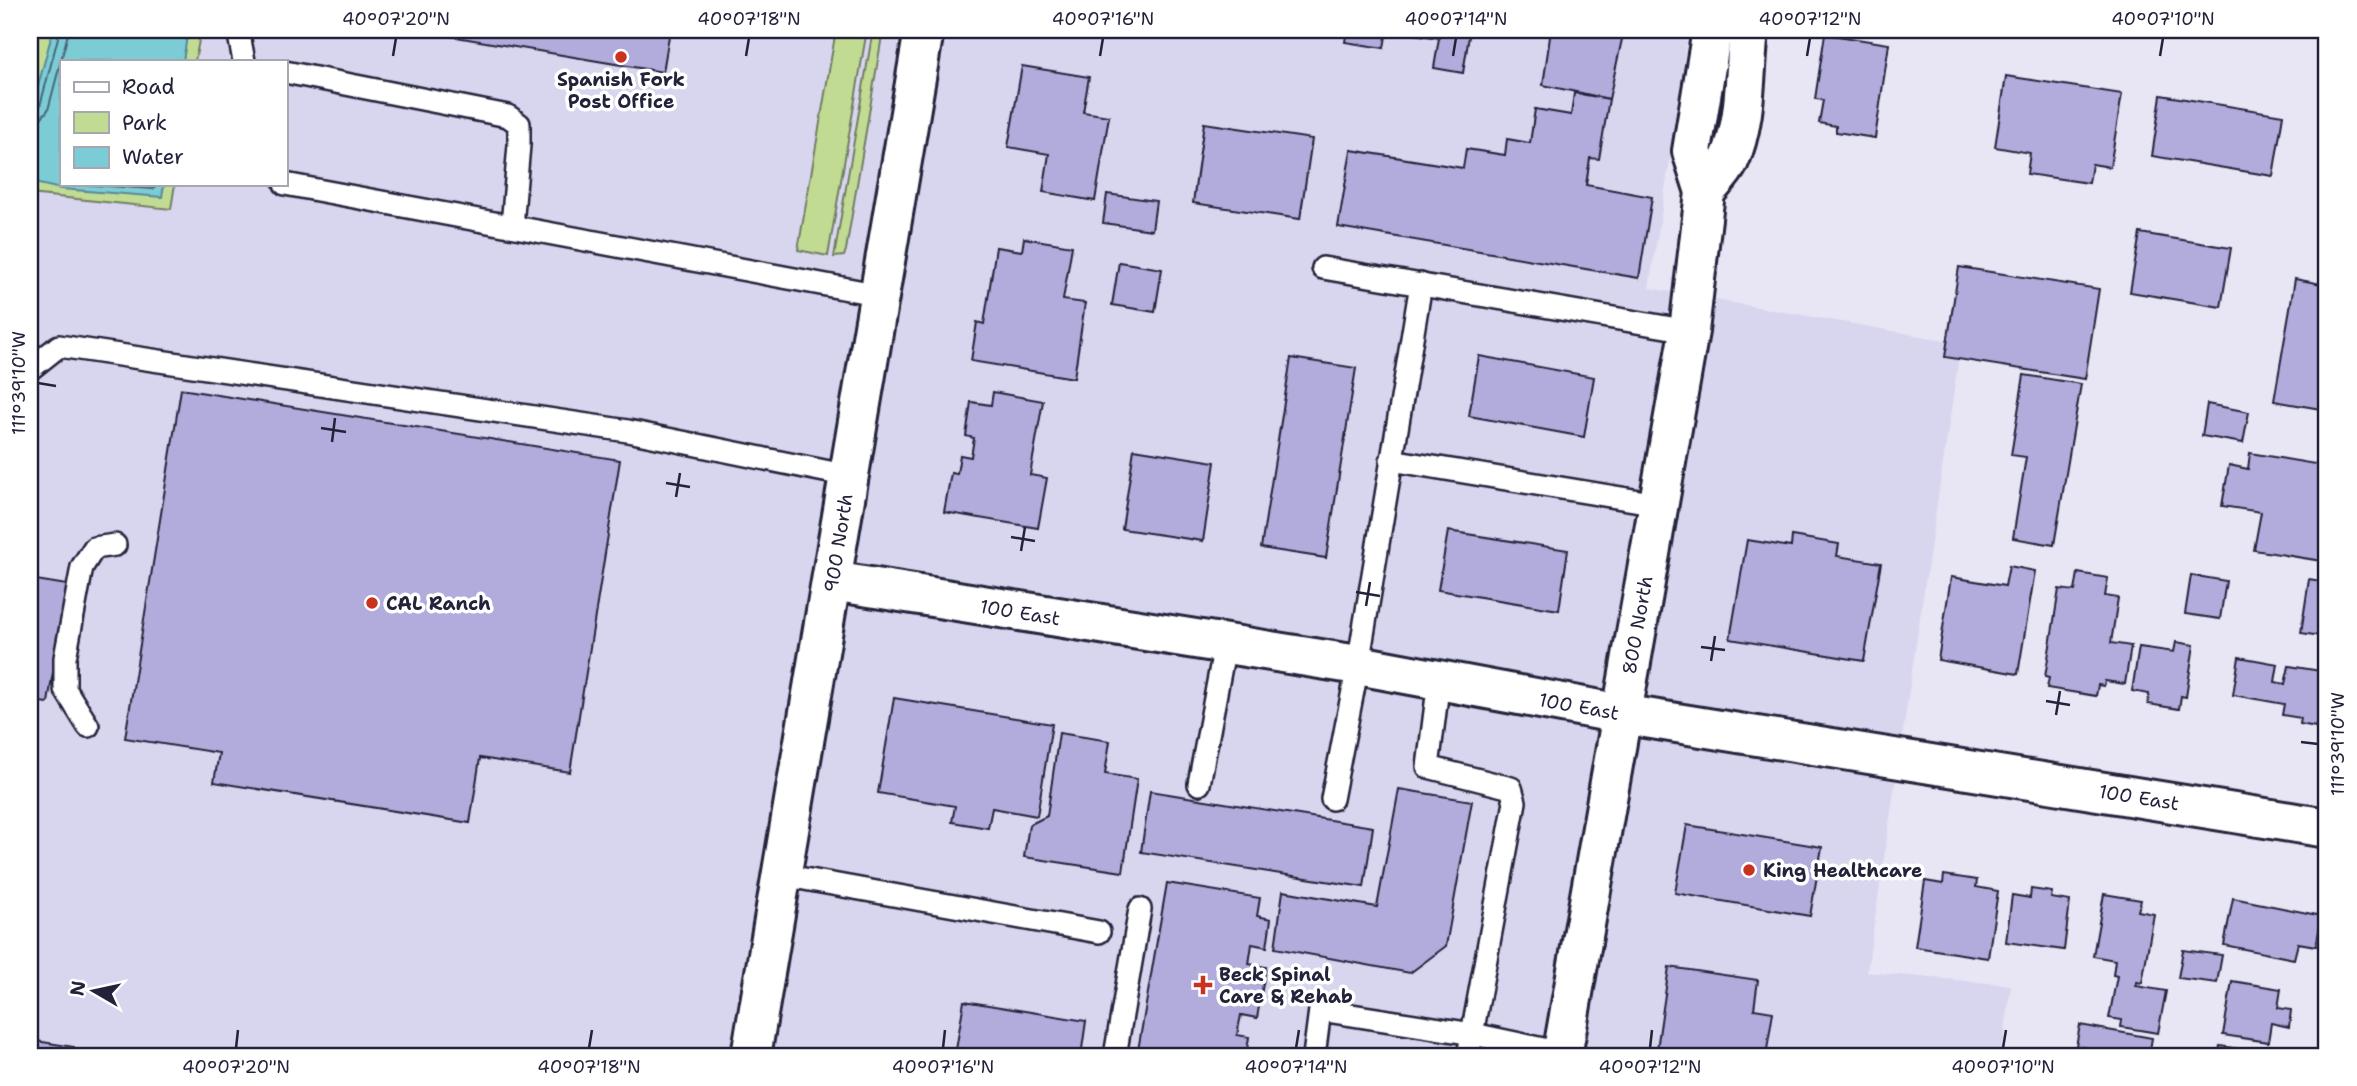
<svg xmlns="http://www.w3.org/2000/svg" width="2357" height="1086" font-family="'Shantell Sans',sans-serif">
<style>
.built{fill:#d8d5ee;fill-rule:evenodd}
.green{fill:#c1db92;stroke:#727e66;stroke-width:2}
.water{fill:#7bccd6;stroke:#578898;stroke-width:2}
.lines{fill:none;stroke-linecap:round;stroke-linejoin:round}
.shore{stroke:#466679;stroke-width:2}
.building{fill:#b2acdd;stroke:#22223b;stroke-width:2}
.lane-casing{stroke:#22223b;stroke-width:26}
.street-casing{stroke:#22223b;stroke-width:44}
.secondary-casing{stroke:#22223b;stroke-width:44}
.lane{stroke:#fff;stroke-width:21}
.street{stroke:#fff;stroke-width:38}
.secondary{stroke:#fff;stroke-width:38}
.ticks{fill:none;stroke:#22223b;stroke-width:2.5}
.poi-dot{fill:#c8321e;stroke:#fff;stroke-width:2.5}
.labels{text-anchor:middle;stroke-width:7;stroke-linejoin:round;paint-order:stroke}
.poi-label{font-size:19px;font-weight:bold;fill:#22223b;stroke:#fff;text-anchor:start}
.street-label{font-size:19px;fill:#22223b;stroke:#fff}
.neatline{fill:none;stroke:#22223b;stroke-width:2.5}
.ticks-label{font-size:18px;text-anchor:middle;fill:#22223b}
</style>
<rect width="100%" height="100%" fill="#e8e6f5"/>
<filter id="ink" filterUnits="userSpaceOnUse"><feTurbulence type="fractalNoise" baseFrequency=".0143" numOctaves="2"/><feDisplacementMap in="SourceGraphic" scale="14" xChannelSelector="R" yChannelSelector="G"/><feConvolveMatrix kernelMatrix="1 2 1 2 8 2 1 2 1" color-interpolation-filters="sRGB"/></filter>
<g filter="url(#ink)">
<!-- built -->
<path class="built" d="M30 30H1688L1673 141 1649 288 1961 343 1867 972 2011 985 2002 1056H30ZM61 61H285V184H61Z"/>
<!-- green -->
<g class="green">
<polygon points="36,30 201,30 195,61 61,61 61,184 175,184 171,209 30,194 30,54"/>
<polygon points="836,30 867,30 828,256 798,250"/>
<polygon points="873,30 883,30 846,250 844,256 834,257"/>
</g>
<!-- water -->
<polygon class="water" points="53,30 188,30 183,61 61,61 61,184 164,184 162,197 61,189 30,182 30,116"/>
<g class="lines">
<!-- shore -->
<g class="shore">
<polyline points="30,112 36,111 40,106 60,30"/>
<polyline points="30,121 41,118 48,110 69,30"/>
<polyline points="79,184 153,189 157,184"/>
</g>
</g>
<!-- building -->
<g class="building">
<polygon points="415,30 670,30 663,72"/>
<polygon points="1347,30 1387,30 1384,48 1345,42"/>
<polygon points="1389,30 1470,30 1463,73 1434,68 1439,38"/>
<polygon points="1551,30 1624,30 1609,99 1543,85"/>
<polygon points="1825,34 1889,44 1875,138 1836,132 1836,126 1819,123 1823,100 1815,99"/>
<polygon points="1022,66 1089,77 1083,112 1109,116 1095,201 1043,192 1049,154 1008,147"/>
<polygon points="2006,76 2122,94 2110,167 2092,164 2089,183 2027,174 2030,153 1995,147"/>
<polygon points="1574,93 1609,99 1599,159 1590,158 1586,185 1652,197 1639,278 1338,227 1351,150 1463,168 1466,149 1505,155 1507,139 1530,143 1535,109 1571,115"/>
<polygon points="2161,95 2283,115 2273,176 2152,156"/>
<polygon points="1204,123 1312,139 1300,219 1193,203"/>
<polygon points="1107,194 1156,201 1152,230 1103,223"/>
<polygon points="2140,233 2231,248 2221,307 2130,292"/>
<polygon points="1024,238 1072,246 1063,300 1085,303 1074,378 971,361 977,322 984,324 996,247 1022,251"/>
<polygon points="1119,262 1162,269 1155,312 1112,305"/>
<polygon points="1959,267 2099,289 2085,379 1945,357"/>
<polygon points="2295,279 2327,285 2327,410 2274,401"/>
<polygon points="1479,356 1594,377 1584,437 1469,416"/>
<polygon points="1291,358 1356,368 1326,558 1261,548"/>
<polygon points="2024,375 2081,384 2054,545 2013,538 2026,457 2011,455"/>
<polygon points="181,389 620,460 570,772 480,758 470,823 214,782 219,753 125,738"/>
<polygon points="993,392 1043,401 1030,475 1047,478 1038,528 944,512 951,473 957,474 960,455 971,457 974,438 966,436 971,402 991,405"/>
<polygon points="2207,404 2249,412 2243,443 2202,436"/>
<polygon points="1134,449 1215,462 1203,541 1122,529"/>
<polygon points="2250,453 2327,466 2327,533 2322,561 2254,550 2261,512 2222,506 2229,465 2248,469"/>
<polygon points="1448,531 1568,550 1559,610 1438,590"/>
<polygon points="1792,536 1839,544 1837,556 1881,563 1864,661 1730,639 1747,540 1791,547"/>
<polygon points="2009,566 2035,571 2018,674 1938,660 1951,577 2005,586"/>
<polygon points="2078,573 2108,578 2105,596 2118,598 2111,643 2131,646 2125,684 2105,681 2104,686 2098,685 2096,696 2047,688 2049,678 2045,677 2059,589 2075,591"/>
<polygon points="2191,575 2226,581 2220,619 2185,614"/>
<polygon points="30,579 67,585 48,703 30,701"/>
<polygon points="2309,579 2327,582 2327,637 2301,633"/>
<polygon points="2176,642 2194,645 2186,697 2181,696 2179,709 2148,704 2149,694 2132,691 2139,647 2174,652"/>
<polygon points="2239,657 2278,664 2275,682 2285,684 2289,666 2327,672 2327,723 2317,721 2316,727 2300,724 2301,718 2282,715 2284,704 2233,695"/>
<polygon points="894,698 1052,724 1037,816 992,808 988,828 952,822 955,806 878,793"/>
<polygon points="1059,733 1110,741 1105,774 1137,779 1123,872 1024,857 1029,825 1047,816"/>
<polygon points="1399,789 1472,801 1446,946 1410,973 1275,948 1283,891 1377,907"/>
<polygon points="1150,791 1373,827 1364,887 1141,852"/>
<polygon points="1687,825 1822,847 1810,916 1675,893"/>
<polygon points="1944,875 1977,880 1976,887 1998,891 1988,958 1915,947 1925,881 1943,884"/>
<polygon points="1167,883 1260,898 1257,916 1271,919 1267,947 1252,944 1249,964 1266,967 1257,1018 1241,1015 1237,1035 1249,1037 1246,1056 1137,1056"/>
<polygon points="2031,889 2052,892 2051,898 2070,901 2064,950 2006,942 2012,895 2030,898"/>
<polygon points="2104,894 2141,900 2138,911 2154,914 2142,983 2137,982 2136,986 2166,991 2158,1033 2121,1027 2122,1020 2109,1018 2117,976 2113,975 2115,960 2093,956"/>
<polygon points="2233,898 2322,916 2316,946 2298,943 2294,959 2224,945"/>
<polygon points="2183,950 2222,955 2217,983 2178,978"/>
<polygon points="1669,967 1758,980 1754,1009 1773,1012 1766,1056 1656,1056"/>
<polygon points="2232,981 2281,989 2278,1008 2291,1010 2289,1027 2271,1023 2268,1042 2223,1035"/>
<polygon points="964,1001 1086,1021 1081,1056 960,1056 956,1050"/>
<polygon points="2080,1025 2152,1038 2149,1056 2136,1056 2076,1046"/>
<polygon points="30,1040 74,1047 72,1056 30,1056"/>
<polygon points="2220,1046 2265,1053 2264,1056 2218,1056"/>
<polygon points="847,1051 882,1056 846,1056"/>
</g>
<g class="lines">
<defs>
<g id="lane">
<polyline points="238,30 244,61"/>
<polyline points="285,72 508,116 519,124 519,145 512,226"/>
<polyline points="285,184 880,295"/>
<polyline points="1323,268 1689,331"/>
<polyline points="30,369 59,346 628,431 849,476"/>
<polyline points="1391,460 1658,504"/>
<polyline points="1439,680 1428,767 1511,788 1515,802 1468,1056"/>
<polyline points="88,726 65,689 65,658 82,567 94,548 115,545"/>
<polyline points="1199,784 1225,645"/>
<polyline points="1332,799 1358,665 1421,284"/>
<polyline points="782,875 1099,932"/>
<polyline points="1115,1056 1140,909"/>
<polyline points="1314,1056 1320,1010 1473,1034 1562,1053"/>
</g>
<g id="street">
<polyline points="832,581 1358,665 1621,714 2327,828"/>
<polyline points="751,1056 924,30"/>
</g>
<g id="secondary">
<path d="M1705 192C1713 182 1724 172 1729 161 1747 121 1744 73 1749 30"/>
<polyline points="1562,1056 1689,331 1705,192 1692,151 1712,30"/>
</g>
</defs>
<!-- lane casing -->
<use href="#lane" class="lane-casing"/>
<!-- street casing -->
<use href="#street" class="street-casing"/>
<!-- secondary casing -->
<use href="#secondary" class="secondary-casing"/>
<!-- lane -->
<use href="#lane" class="lane"/>
<!-- street -->
<use href="#street" class="street"/>
<!-- secondary -->
<use href="#secondary" class="secondary"/>
</g>
</g>
<!-- ticks -->
<path class="ticks" d="M393 56 396 38M746 56 749 38M1100 56 1103 38M1453 56 1456 38M1807 56 1810 38M2160 56 2163 38M38 383 56 386M321 428 346 432M332 442 335 418M666 483 690 487M676 497 680 473M1011 537 1035 541M1021 551 1025 527M1356 592 1380 596M1366 606 1370 582M1701 647 1725 650M1711 661 1715 636M2046 701 2070 705M2056 715 2060 691M2301 742 2318 744M236 1048 238 1030M589 1048 592 1030M943 1048 945 1030M1296 1048 1299 1030M1650 1048 1652 1030M2003 1048 2006 1030"/>
<!-- markers -->
<g class="poi-dot">
<circle cx="621" cy="57" r="7"/>
<circle cx="372" cy="603" r="7"/>
<circle cx="1749" cy="870" r="7"/>
<path d="M1199.5 974.5h7v7h7v7h-7v7h-7v-7h-7v-7h7z"/>
</g>
<g class="labels">
<!-- poi labels -->
<g class="poi-label">
<text x="621" y="86" text-anchor="middle">Spanish Fork<tspan x="621" dy="22">Post Office</tspan></text>
<text x="386" y="610">CAL Ranch</text>
<text x="1763" y="877">King Healthcare</text>
<text x="1219" y="981">Beck Spinal<tspan x="1219" dy="22">Care &amp; Rehab</tspan></text>
</g>
<!-- street labels -->
<g class="street-label">
<text transform="translate(838 543) rotate(-81)" y="7">900 North</text>
<text transform="translate(1020 612) rotate(9)" y="7">100 East</text>
<text transform="translate(1637 625) rotate(-80)" y="7">800 North</text>
<text transform="translate(1579 706) rotate(10)" y="7">100 East</text>
<text transform="translate(2139 797) rotate(9)" y="7">100 East</text>
</g>
</g>
<!-- margin -->
<rect width="2357" height="1086" fill="none" stroke="#fff" stroke-width="77"/>
<!-- legend -->
<rect x="60" y="60" width="228" height="126" fill="#ffffff" stroke="#a7a7b1" stroke-width="2"/>
<rect x="74" y="82" width="35" height="10" fill="#ffffff" stroke="#a7a7b1" stroke-width="2"/>
<text x="122" y="94" font-size="21" fill="#22223b">Road</text>
<rect x="74" y="112" width="35" height="21" fill="#c1db92" stroke="#a7a7b1" stroke-width="2"/>
<text x="122" y="130" font-size="21" fill="#22223b">Park</text>
<rect x="74" y="147" width="35" height="21" fill="#7bccd6" stroke="#a7a7b1" stroke-width="2"/>
<text x="122" y="164" font-size="21" fill="#22223b">Water</text>
<!-- north arrow -->
<g transform="translate(94 991) rotate(279)" stroke="#ffffff" stroke-width="5" paint-order="stroke">
<path d="M0-5L12 26L0 18L-12 26Z" fill="#22223b"/>
<text y="-10" font-size="19" font-weight="bold" text-anchor="middle" fill="#22223b">N</text>
</g>
<rect x="38" y="38" width="2280" height="1010" class="neatline"/>
<g class="ticks-label">
<text x="396" y="25">40°07'20"N</text>
<text x="749" y="25">40°07'18"N</text>
<text x="1103" y="25">40°07'16"N</text>
<text x="1456" y="25">40°07'14"N</text>
<text x="1810" y="25">40°07'12"N</text>
<text x="2163" y="25">40°07'10"N</text>
<text transform="translate(19 383) rotate(-90)" y="6">111°39'10"W</text>
<text transform="translate(2338 744) rotate(-90)" y="6">111°39'10"W</text>
<text x="236" y="1073">40°07'20"N</text>
<text x="589" y="1073">40°07'18"N</text>
<text x="943" y="1073">40°07'16"N</text>
<text x="1296" y="1073">40°07'14"N</text>
<text x="1650" y="1073">40°07'12"N</text>
<text x="2003" y="1073">40°07'10"N</text>
</g>
</svg>
